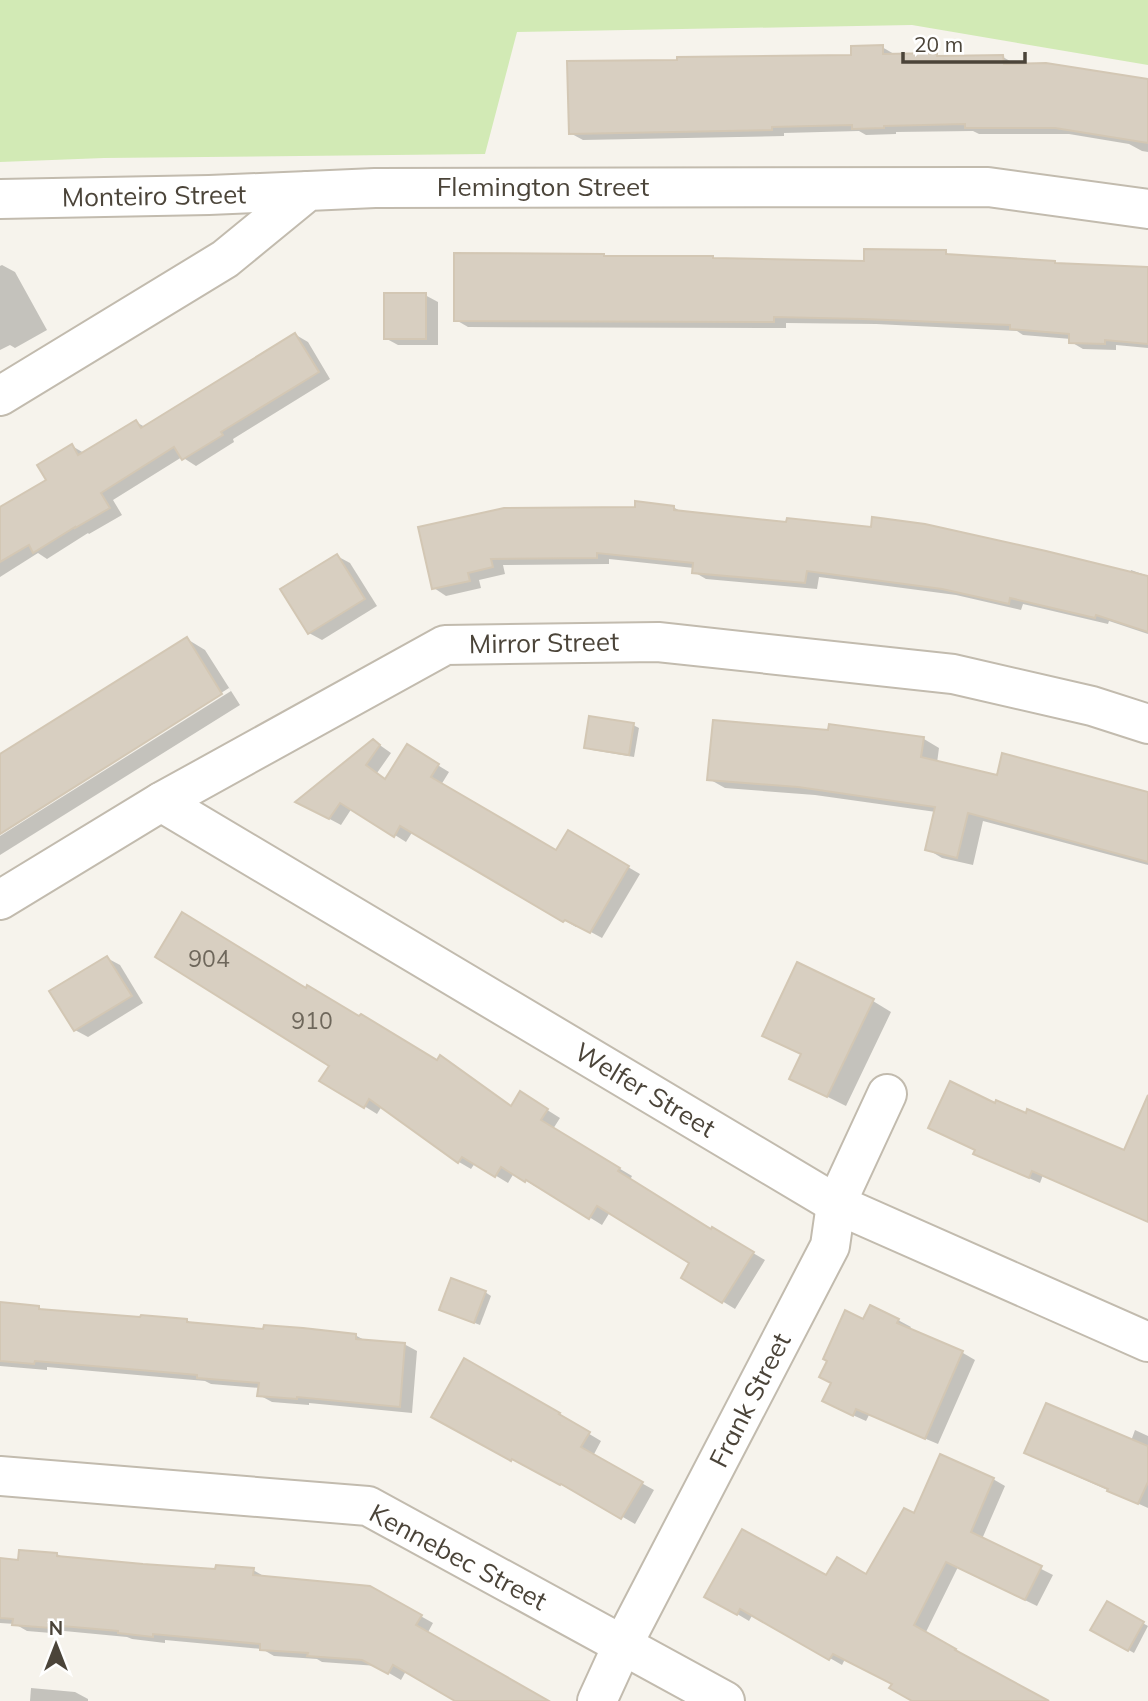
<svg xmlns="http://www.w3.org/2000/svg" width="1148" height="1701" font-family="Mulish,sans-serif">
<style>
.green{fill:#d2eab5}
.shadow{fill:#0003}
.building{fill:#d8cfc1;stroke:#d3c7b4;stroke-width:2}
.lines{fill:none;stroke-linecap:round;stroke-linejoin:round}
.minor-casing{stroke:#c2bbae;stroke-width:42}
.minor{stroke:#fff;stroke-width:38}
.labels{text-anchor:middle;stroke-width:5;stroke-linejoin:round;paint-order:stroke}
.number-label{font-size:23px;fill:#6e675b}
.street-label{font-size:26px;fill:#4b4439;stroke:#fff}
</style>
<rect width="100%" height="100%" fill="#f6f3ec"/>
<!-- green -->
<polygon class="green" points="0,0 1148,0 1148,65 912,25 517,32 485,154 104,158 0,162"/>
<!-- shadow -->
<g class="shadow">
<polygon points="882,47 894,54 936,54 943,58 1003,57 1015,64 1148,80 1148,152 1142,151 1129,144 1069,134 979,134 973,131 896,132 896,134 866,135 859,131 784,133 784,136 583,140 570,133 853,56"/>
<polygon points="945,252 952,256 1055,262 1060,265 1148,269 1148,348 1116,345 1116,350 1083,349 1071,342 1071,339 1023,335 1017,331 876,324 786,323 786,328 468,327 456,320 604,256 607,258 713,258 716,260 866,262"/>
<polygon points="2,265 15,272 47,330 15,348 10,345 0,350 0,266"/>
<polygon points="425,295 438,302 438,345 398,345 385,338"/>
<polygon points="296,335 308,342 330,379 233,439 234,442 196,466 182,457 113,500 122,515 89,534 88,533 47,559 38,553 0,577 0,513 49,481 72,446 84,453 136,422 145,427"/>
<polygon points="673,507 682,512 1130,574 1131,570 1148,576 1148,634 1109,621 1108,624 1023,604 1021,610 956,595 819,577 817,589 706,579 694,572 694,568 609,559 609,564 503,565 505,574 479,580 481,588 446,596 434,588 420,529"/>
<polygon points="337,556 350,563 377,606 322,640 309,633"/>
<polygon points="187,639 205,650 240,705 0,855 0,836 231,691 229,688 0,831 0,756"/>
<polygon points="633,725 639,728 634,757 592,750 586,747"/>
<polygon points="924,739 939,748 937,763 998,777 1148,794 1148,865 983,821 973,865 942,858 927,849 936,812 815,795 725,788 709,779"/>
<polygon points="374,741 391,753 377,773 386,781 408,747 449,772 441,785 556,852 568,832 640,874 602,938 578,925 576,927 413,831 406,842 352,808 341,825 309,808"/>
<polygon points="107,958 120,965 143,1003 88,1037 75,1030"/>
<polygon points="306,990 438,1062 441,1057 453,1064 512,1107 533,1101 560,1118 553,1129 632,1176 630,1180 711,1230 713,1229 765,1260 735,1309 683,1277 692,1263 610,1212 602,1225 539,1186 538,1188 514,1173 508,1183 475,1163 471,1169 459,1162 382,1106 377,1114 322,1080 331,1065"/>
<polygon points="873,1001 891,1012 846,1106 810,1088 803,1055 783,1045"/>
<polygon points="996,1105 1148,1162 1148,1222 1043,1175 1040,1183 975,1154"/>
<polygon points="485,1292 491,1296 480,1325 447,1312"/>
<polygon points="0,1304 38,1307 45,1311 187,1320 194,1325 355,1335 366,1341 404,1344 417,1351 412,1413 309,1403 309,1405 272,1402 259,1395 260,1388 211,1384 205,1381 47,1367 47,1370 0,1366"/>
<polygon points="898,1320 911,1327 909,1330 963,1353 975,1360 938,1444 869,1415 866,1421 837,1408 864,1322"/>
<polygon points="445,1423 571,1423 601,1441 593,1456 654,1490 635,1524 574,1489 573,1491 526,1464 524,1466"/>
<polygon points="1135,1430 1148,1436 1148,1508 1038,1459 1026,1452 1131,1441"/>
<polygon points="993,1479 1005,1486 982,1539 1053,1575 1037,1606 958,1567 925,1634 1044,1701 915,1701 894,1684 845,1659 842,1665 753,1614 749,1621 707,1596 827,1578 867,1576 915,1516"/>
<polygon points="57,1554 64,1558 217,1571 253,1570 267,1578 369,1587 433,1623 427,1634 545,1701 459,1701 406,1671 401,1680 377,1666 322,1662 317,1659 274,1656 262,1649 165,1640 165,1643 132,1639 127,1637 64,1631 63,1634 27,1631 15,1624 0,1623 0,1560 19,1562"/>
<polygon points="1107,1603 1148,1626 1134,1653 1092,1630"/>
<polygon points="31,1688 75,1692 88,1699 88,1701 30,1701"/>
</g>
<!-- building -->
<g class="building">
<polygon points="883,45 883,54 937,53 937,56 1003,55 1004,64 1046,63 1148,79 1148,143 1055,128 965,128 965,124 884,126 884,128 852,129 852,125 772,127 772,130 569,134 567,61 677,60 677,57 851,55 851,46"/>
<polygon points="864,249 946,250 946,254 1055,261 1055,263 1148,267 1148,344 1105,340 1105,344 1069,343 1069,334 1010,329 1010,325 863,319 774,317 774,322 454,321 454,253 604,254 604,256 713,256 713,258 864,261"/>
<rect x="384" y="293" width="42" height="46"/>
<polygon points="295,333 319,372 221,432 223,435 182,460 174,447 101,493 110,508 75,528 75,527 33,553 29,545 0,562 0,507 46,480 37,465 72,444 78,455 136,420 141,428"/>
<polygon points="635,501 674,506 674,510 786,522 787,518 871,527 872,517 925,524 1046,551 1148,576 1148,632 1096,615 1095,618 1010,598 1009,604 942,589 807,571 805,583 692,573 693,563 597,553 597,558 491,559 493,567 468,573 470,581 432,589 418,527 504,508 635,507"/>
<polygon points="337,554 365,599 308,634 280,589"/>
<polygon points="187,637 222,694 0,834 0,754"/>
<polygon points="589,716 634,723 629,755 584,748"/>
<polygon points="713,720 828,730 829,724 924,737 921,757 997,775 1002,753 1148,792 1148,862 968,813 957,858 925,850 935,807 798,787 707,780"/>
<polygon points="373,739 380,745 366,765 385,779 407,744 439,764 431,777 556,850 568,830 629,866 590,933 565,920 563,922 400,826 394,837 340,803 329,819 295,802"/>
<polygon points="182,912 306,988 307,985 359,1016 361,1014 437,1060 440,1055 511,1106 520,1091 548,1109 541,1120 620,1168 618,1171 711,1229 712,1227 754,1252 722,1303 681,1278 689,1263 597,1206 589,1219 526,1180 525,1182 501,1167 495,1177 462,1157 458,1163 369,1099 364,1108 319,1081 329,1066 155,957"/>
<polygon points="107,956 132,996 74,1031 49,991"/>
<polygon points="797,962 874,999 827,1097 789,1079 801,1054 762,1036"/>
<polygon points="950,1081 995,1103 996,1100 1026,1113 1027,1109 1124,1150 1148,1095 1148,1222 1032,1171 1029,1178 973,1154 975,1150 928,1128"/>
<polygon points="451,1278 486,1291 474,1323 439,1310"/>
<polygon points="0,1302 39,1306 39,1309 140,1317 141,1315 187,1319 187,1322 263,1329 264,1325 303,1328 356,1334 356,1339 405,1343 400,1407 297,1397 297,1399 257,1396 259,1383 197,1378 197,1375 35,1361 34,1364 0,1361"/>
<polygon points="870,1305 899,1319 897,1323 963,1351 925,1439 856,1409 853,1416 822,1401 831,1383 819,1377 827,1361 823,1359 845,1310 863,1319"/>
<polygon points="464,1358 560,1413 559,1414 590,1432 581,1447 643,1482 621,1519 561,1484 560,1485 512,1459 511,1461 431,1417"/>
<polygon points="1046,1403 1148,1446 1148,1482 1138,1504 1107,1491 1108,1489 1024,1453"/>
<polygon points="940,1454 994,1478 971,1532 1042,1566 1025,1600 946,1562 914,1625 956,1649 955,1650 1049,1701 912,1701 889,1688 892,1684 833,1654 829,1660 740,1609 737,1615 704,1597 742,1529 826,1575 837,1557 866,1574 904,1508 914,1513"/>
<polygon points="19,1550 57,1553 57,1556 143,1564 215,1569 216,1565 254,1568 253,1575 370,1586 422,1615 416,1625 549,1701 455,1701 393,1665 388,1674 362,1660 307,1656 308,1653 260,1650 260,1644 153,1634 153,1637 118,1633 118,1631 51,1625 51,1628 12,1625 13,1619 0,1618 0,1558 18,1560"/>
<polygon points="1107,1601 1144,1622 1128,1651 1090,1630"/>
</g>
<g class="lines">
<defs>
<g id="minor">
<polyline points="0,199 209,195 308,191"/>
<polyline points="0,396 225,259 308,191 375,188 988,187 1148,209"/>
<polyline points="161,802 836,1204 1148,1342"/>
<polyline points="0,900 161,802 445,645 658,642 953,674 1092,706 1148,724"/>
<polyline points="0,1476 368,1506 725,1701"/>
<polyline points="597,1701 623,1644 830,1246 836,1204 887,1094"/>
</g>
</defs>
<!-- minor casing -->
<use href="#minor" class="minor-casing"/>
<!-- minor -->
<use href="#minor" class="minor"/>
</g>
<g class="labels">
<!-- number labels -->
<g class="number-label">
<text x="209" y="967">904</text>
<text x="312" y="1029">910</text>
</g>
<!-- street labels -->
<g class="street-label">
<text x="543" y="196">Flemington Street</text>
<text transform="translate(154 196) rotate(-1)" y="9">Monteiro Street</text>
<text transform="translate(544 643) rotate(-1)" y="9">Mirror Street</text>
<text transform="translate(645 1090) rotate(31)" y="9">Welfer Street</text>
<text transform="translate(750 1400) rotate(-63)" y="9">Frank Street</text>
<text transform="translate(458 1557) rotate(28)" y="9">Kennebec Street</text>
</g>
</g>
<!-- north arrow -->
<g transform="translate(56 1645)" stroke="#ffffff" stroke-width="5" paint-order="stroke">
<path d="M0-5L12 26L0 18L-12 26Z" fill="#4b4439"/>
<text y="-10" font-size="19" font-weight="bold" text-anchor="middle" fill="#4b4439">N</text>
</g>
<!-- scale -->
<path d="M903 52v10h122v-10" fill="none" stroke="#4b4439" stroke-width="3.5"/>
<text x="914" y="52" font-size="21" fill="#4b4439" stroke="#ffffff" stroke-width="5" paint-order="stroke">20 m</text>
</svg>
